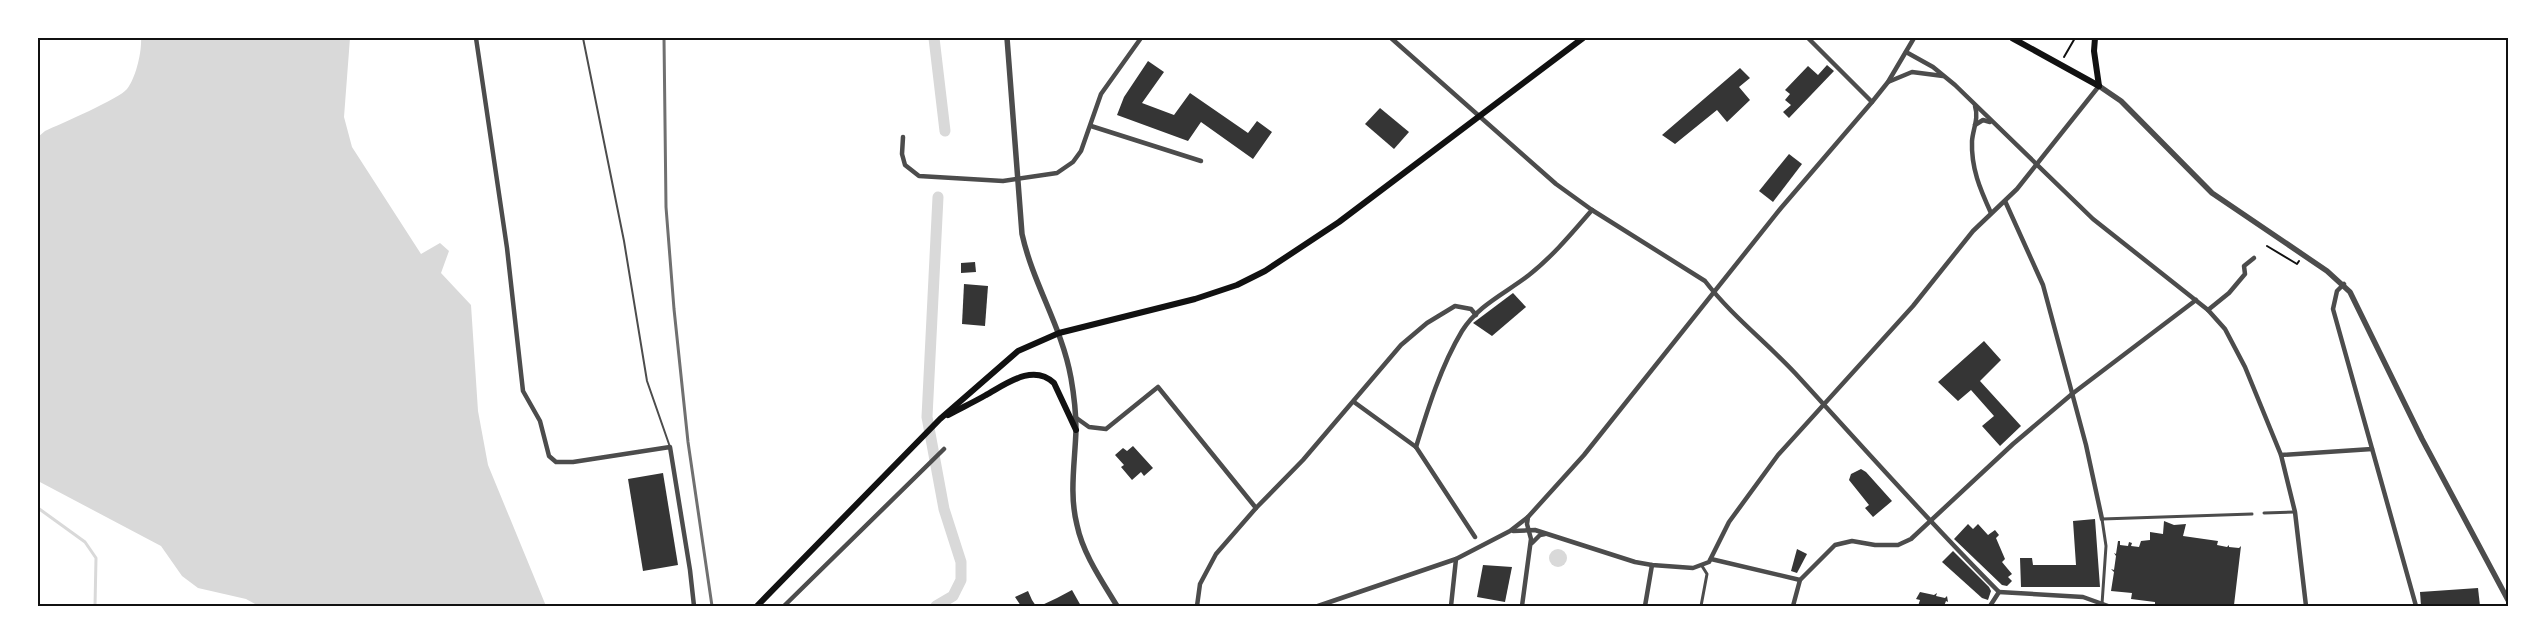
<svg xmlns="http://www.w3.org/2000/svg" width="2546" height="644" font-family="'Fira Sans Condensed',sans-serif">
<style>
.water{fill:#d9d9d9}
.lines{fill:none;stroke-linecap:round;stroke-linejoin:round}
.stream{stroke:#d9d9d9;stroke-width:3}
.canal{stroke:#d9d9d9;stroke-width:11}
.building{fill:#353535}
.path{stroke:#111;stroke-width:2}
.service{stroke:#4c4c4c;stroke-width:2}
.pedestrian{stroke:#4c4c4c;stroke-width:3}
.minor{stroke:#4c4c4c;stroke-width:4.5}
.tertiary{stroke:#4c4c4c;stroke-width:5.5}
.secondary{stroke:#111;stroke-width:6}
.rail{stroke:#707070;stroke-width:3}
.neatline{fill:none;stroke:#111;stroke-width:2}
</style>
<rect width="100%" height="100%" fill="#fff"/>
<!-- water -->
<g class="water">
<path d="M141 38H350L344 117 352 147 421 254 440 243 449 251 441 273 471 305 478 411 488 465 546 606H259L246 599 198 588 182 576 161 546 38 481V137L45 131C60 124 119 99 127 89 136 78 142 51 141 38Z"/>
<circle cx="1558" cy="558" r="9"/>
</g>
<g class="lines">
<!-- stream -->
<polyline class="stream" points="38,508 85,542 96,558 95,606"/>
<!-- canal -->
<g class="canal">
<polyline points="934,38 945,131"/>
<polyline points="936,606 953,596 961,580 961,562 944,509 927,417 938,197"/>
</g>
</g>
<!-- building -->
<g class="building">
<polygon points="1148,61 1164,72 1142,103 1174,115 1190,93 1248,133 1257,121 1272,132 1253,159 1201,122 1188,141 1117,115 1124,97"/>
<polygon points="1827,65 1834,71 1789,118 1783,112 1791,105 1785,100 1790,94 1785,90 1808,66 1818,75"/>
<polygon points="1740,68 1750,78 1739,87 1750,100 1727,122 1717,110 1675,144 1662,135"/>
<polygon points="1380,108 1409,132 1394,149 1365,124"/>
<polygon points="1789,154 1802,164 1773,202 1759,191"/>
<polygon points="975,262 976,272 961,273 961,263"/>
<polygon points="964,284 988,286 985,326 962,324"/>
<polygon points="1513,293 1526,307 1492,336 1473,323"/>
<polygon points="1984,341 2001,360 1980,381 2021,426 2000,446 1982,426 1994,416 1971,390 1958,401 1938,382"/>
<polygon points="1133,446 1153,468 1144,476 1141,472 1132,480 1121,467 1124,465 1115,455 1123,448 1127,451"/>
<polygon points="1861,469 1866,472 1892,501 1873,517 1865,508 1869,505 1849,480 1851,474"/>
<polygon points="663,473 678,565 643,571 628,479"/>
<polygon points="2095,519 2100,587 2021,587 2020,558 2032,558 2033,565 2076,565 2073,521"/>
<polygon points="2164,521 2174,525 2186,524 2183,536 2218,541 2217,545 2227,547 2229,545 2229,547 2239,548 2241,546 2234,605 2236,606 2176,605 2175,606 2155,606 2155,602 2131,599 2132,593 2111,591 2114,572 2111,569 2114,570 2116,556 2114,553 2116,554 2118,541 2120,541 2120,545 2128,546 2129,542 2132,543 2131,546 2139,547 2141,541 2150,540 2150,532 2163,534"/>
<polygon points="1968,524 1973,529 1978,524 1988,535 1995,530 1999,535 1996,538 2005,559 2002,562 2012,574 2008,577 2012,581 2007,586 2002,585 1954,539"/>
<polygon points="1797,549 1807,554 1797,573 1791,571"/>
<polygon points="1953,551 1989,587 1991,591 1988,600 1982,598 1942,562"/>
<polygon points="1483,565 1512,567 1505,602 1477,597"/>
<polygon points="2478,588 2480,606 2421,606 2420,592"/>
<polygon points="1072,590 1081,606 1040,606 1057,598"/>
<polygon points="1028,591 1032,600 1036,606 1021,606 1015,597"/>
<polygon points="1920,592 1934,595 1937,593 1936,596 1945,598 1947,596 1948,602 1946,601 1944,606 1918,606 1920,600 1916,599"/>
</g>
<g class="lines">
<!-- path -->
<g class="path">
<polyline points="2064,57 2075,38"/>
<polyline points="2267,246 2297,264 2299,261"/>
</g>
<!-- service -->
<polyline class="service" points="583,38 624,241 647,381 670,447"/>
<!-- pedestrian -->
<g class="pedestrian">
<polyline points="2264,513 2295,512"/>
<polyline points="2102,604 2106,546 2102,519 2252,514"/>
<polyline points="1701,606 1707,574 1702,566"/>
</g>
<!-- minor -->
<g class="minor">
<polyline points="476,38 507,248 523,391 540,421 549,456 556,462 573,462 670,447 690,570 694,606"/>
<path d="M1391 38 1556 184 1592 210 1705 281C1731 315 1766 342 1795 373 1863 447 1928 521 1999 592"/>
<polyline points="1808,38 1872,102"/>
<polyline points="1906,52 1933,67 1955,85 2093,219 2208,310 2225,329 2245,367 2281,455 2295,512 2306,606"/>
<polyline points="1888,82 1912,72 1943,76"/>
<path d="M1975 106C1979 118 1973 129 1972 141 1971 168 1980 189 1991 213"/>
<polyline points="1975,125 1983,120 1990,122"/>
<polyline points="1091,126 1201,161"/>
<polyline points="903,137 902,154 905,165 919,176 1003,181 1057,173 1073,162 1081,151 1101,94 1141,38"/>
<polyline points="2005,201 2043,285 2086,445 2102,519"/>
<polyline points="2344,284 2337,291 2333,309 2416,606"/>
<polyline points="2208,310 2229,293 2245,274 2244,266 2254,258"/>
<polyline points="1354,402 1416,447 1475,537"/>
<polyline points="1075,417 1089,427 1106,429 1158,387 1256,508"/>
<path d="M1416 447C1428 408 1441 366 1462 331 1478 305 1506 293 1529 275 1553 256 1572 233 1592 210"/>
<polyline points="2281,455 2372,449"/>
<polyline points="1513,531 1535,530 1635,562 1652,565 1693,568 1709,562 1729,522 1778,455 1913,306 1973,231 2017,189 2099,86"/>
<polyline points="1532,543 1540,535 1545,534"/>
<polyline points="1711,559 1800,580"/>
<polyline points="1999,592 2083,597 2108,606"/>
<polyline points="784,606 944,449"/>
<polyline points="1197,606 1200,584 1216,554 1256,508 1303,460 1401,345 1427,323 1455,306 1471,309 1476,315"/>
<polyline points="1318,606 1456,559 1510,531 1528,517 1584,455 1781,208 1872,102 1888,82 1914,38"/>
<polyline points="1451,606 1456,559"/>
<polyline points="1522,606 1531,539 1527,524 1528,517"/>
<polyline points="1645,606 1652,565"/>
<polyline points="1793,606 1800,580 1835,545 1852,541 1875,545 1898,545 1911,539 2013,444 2072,394 2196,300"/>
<polyline points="1990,606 1999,592"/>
</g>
<!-- tertiary -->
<g class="tertiary">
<path d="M1007 38 1022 234C1033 284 1062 327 1071 378 1074 395 1076 413 1076 430 1075 462 1069 494 1077 525 1083 554 1102 581 1117 606"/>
<polyline points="2099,86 2121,101 2212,193 2327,271 2350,292 2422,439 2508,600"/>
</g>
<!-- secondary -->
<g class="secondary">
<polyline points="2012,38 2099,86"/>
<polyline points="2095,38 2094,51 2099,86"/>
<path d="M948 415C961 408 974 402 986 395 1006 384 1033 363 1054 383L1076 430"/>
<polyline points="757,606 940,419 1018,351 1059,333 1195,299 1237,285 1265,271 1339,222 1583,38"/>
</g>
<!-- rail -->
<polyline class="rail" points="664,38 666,207 674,309 688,442 712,606"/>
</g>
<!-- border -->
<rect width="2546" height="644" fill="none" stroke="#ffffff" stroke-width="78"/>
<rect x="39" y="39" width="2468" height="566" class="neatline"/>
</svg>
